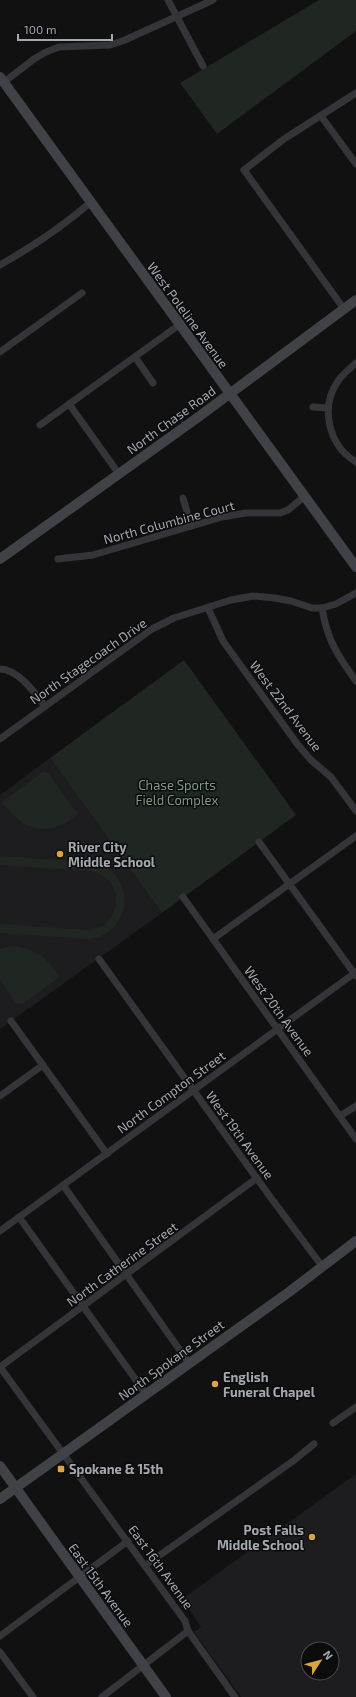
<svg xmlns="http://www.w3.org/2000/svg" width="356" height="1697" font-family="'Exo 2',sans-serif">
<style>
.built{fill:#1d1d1f;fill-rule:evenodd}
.green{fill:#202621}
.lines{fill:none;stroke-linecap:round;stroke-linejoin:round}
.street{stroke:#353539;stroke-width:7}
.secondary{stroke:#414247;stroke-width:10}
.poi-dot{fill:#dba641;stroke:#0c0c0d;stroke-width:1.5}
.labels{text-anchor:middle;stroke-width:3;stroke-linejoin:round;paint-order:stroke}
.street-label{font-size:13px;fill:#a4a8b1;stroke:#0c0c0d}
.park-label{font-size:13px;fill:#7d9a7f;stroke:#0c0c0d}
.poi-label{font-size:13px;font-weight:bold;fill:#a4a8b1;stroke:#0c0c0d;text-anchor:start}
</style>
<rect width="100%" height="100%" fill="#111112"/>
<!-- built -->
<g class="built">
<polygon points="50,758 162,913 0,1029 0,795"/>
<path d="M356 1474V1697H241L194 1632 201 1627 182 1599ZM308 1649H332V1673H308Z"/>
</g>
<!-- green -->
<g class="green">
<polygon points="319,0 356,0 356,31 217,134 180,83"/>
<polygon points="184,660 296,815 162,913 50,758"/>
<path d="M43 772 48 773 78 814C47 839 24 832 2 802Z"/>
<path d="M0 856 89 862C136 867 136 933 89 939L0 933V924L86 930C124 930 127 876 89 871L0 865Z"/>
<path d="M12 946C34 947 48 959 60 977L22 1004 16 1003 0 979V949Z"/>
</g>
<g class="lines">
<!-- street -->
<g class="street">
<polyline points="168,0 203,66"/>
<polyline points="4,82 34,59 46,52 59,47 110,45 125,40 213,0"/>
<polyline points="321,116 356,164"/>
<path d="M0 265C32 247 62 227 91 202"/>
<polyline points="344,309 244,170 284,139 356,93"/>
<polyline points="0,352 82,293"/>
<polyline points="135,357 153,383"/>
<path d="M356 363C349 369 343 374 338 381 320 407 328 445 356 462"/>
<polyline points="69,404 119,474"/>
<polyline points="313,407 328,408"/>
<polyline points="40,425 179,325"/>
<polyline points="183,498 191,526"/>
<polyline points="58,559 93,555 222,517 246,513 280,513 288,510 305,496"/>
<polyline points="208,608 223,641 298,745 311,760 331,777 356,811"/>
<path d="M322 608C327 640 338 656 356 681"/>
<path d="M0 669C18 669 35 693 45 706"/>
<polyline points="0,739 152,629 174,618 231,600 253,596 275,598 291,601 312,608 322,608 336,604 356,593"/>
<polyline points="259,842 356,976"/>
<polyline points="183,897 356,1139"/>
<polyline points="213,939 356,836"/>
<polyline points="99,959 271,1198 322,1266"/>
<polyline points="11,1021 107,1154"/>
<polyline points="0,1096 43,1065"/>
<polyline points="340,1116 356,1106"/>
<polyline points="63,1185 189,1363"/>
<polyline points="19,1217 146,1394"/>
<polyline points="0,1231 356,972"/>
<polyline points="333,1423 356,1407"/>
<polyline points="146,1565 293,1461 314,1444"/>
<polyline points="0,1636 128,1541"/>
<polyline points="0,1652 33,1697"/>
<polyline points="102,1697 188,1631"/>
<polyline points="235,1697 188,1631 185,1621 0,1367 257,1178"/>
</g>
<!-- secondary -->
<g class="secondary">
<polyline points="0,77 356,567"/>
<polyline points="0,559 197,418 356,300"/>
<polyline points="0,1466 166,1697"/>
<polyline points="0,1499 289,1292 356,1241"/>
</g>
</g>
<!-- markers -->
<g class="poi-dot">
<circle cx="60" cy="854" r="4"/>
<circle cx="215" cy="1384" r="4"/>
<rect x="57" y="1465" width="8" height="8" rx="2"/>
<circle cx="312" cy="1537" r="4"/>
</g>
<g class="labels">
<!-- street labels -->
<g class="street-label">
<text transform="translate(188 315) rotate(54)" y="5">West Poleline Avenue</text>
<text transform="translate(171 420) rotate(-36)" y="5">North Chase Road</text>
<text transform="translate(169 522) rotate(-15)" y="5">North Columbine Court</text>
<text transform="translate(88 661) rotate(-35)" y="5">North Stagecoach Drive</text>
<text transform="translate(286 706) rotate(53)" y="5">West 22nd Avenue</text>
<text transform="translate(279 1011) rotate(54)" y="5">West 20th Avenue</text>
<text transform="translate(171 1092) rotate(-36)" y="5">North Compton Street</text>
<text transform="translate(240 1135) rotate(54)" y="5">West 19th Avenue</text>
<text transform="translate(122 1264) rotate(-36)" y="5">North Catherine Street</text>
<text transform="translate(171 1360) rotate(-36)" y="5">North Spokane Street</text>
<text transform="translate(161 1567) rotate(54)" y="5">East 16th Avenue</text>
<text transform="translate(101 1585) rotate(54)" y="5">East 15th Avenue</text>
</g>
<!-- park labels -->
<g class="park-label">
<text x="177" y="790">Chase Sports<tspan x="177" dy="15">Field Complex</tspan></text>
</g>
<!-- poi labels -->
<g class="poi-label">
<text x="68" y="852">River City<tspan x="68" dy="15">Middle School</tspan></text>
<text x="223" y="1382">English<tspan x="223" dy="15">Funeral Chapel</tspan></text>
<text x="69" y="1474">Spokane &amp; 15th</text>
<text x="304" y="1535" text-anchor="end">Post Falls<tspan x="304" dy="15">Middle School</tspan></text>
</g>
</g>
<!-- north arrow -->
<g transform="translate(320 1661) rotate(54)"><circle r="19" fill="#0c0c0d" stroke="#494a4f"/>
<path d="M0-3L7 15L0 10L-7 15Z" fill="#dba641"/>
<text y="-6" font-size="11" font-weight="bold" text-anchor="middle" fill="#a4a8b1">N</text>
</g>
<!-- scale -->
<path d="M18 34v6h94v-6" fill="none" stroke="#a4a8b1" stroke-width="2"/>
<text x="24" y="34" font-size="12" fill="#a4a8b1" stroke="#0c0c0d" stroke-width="3" paint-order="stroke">100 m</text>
</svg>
